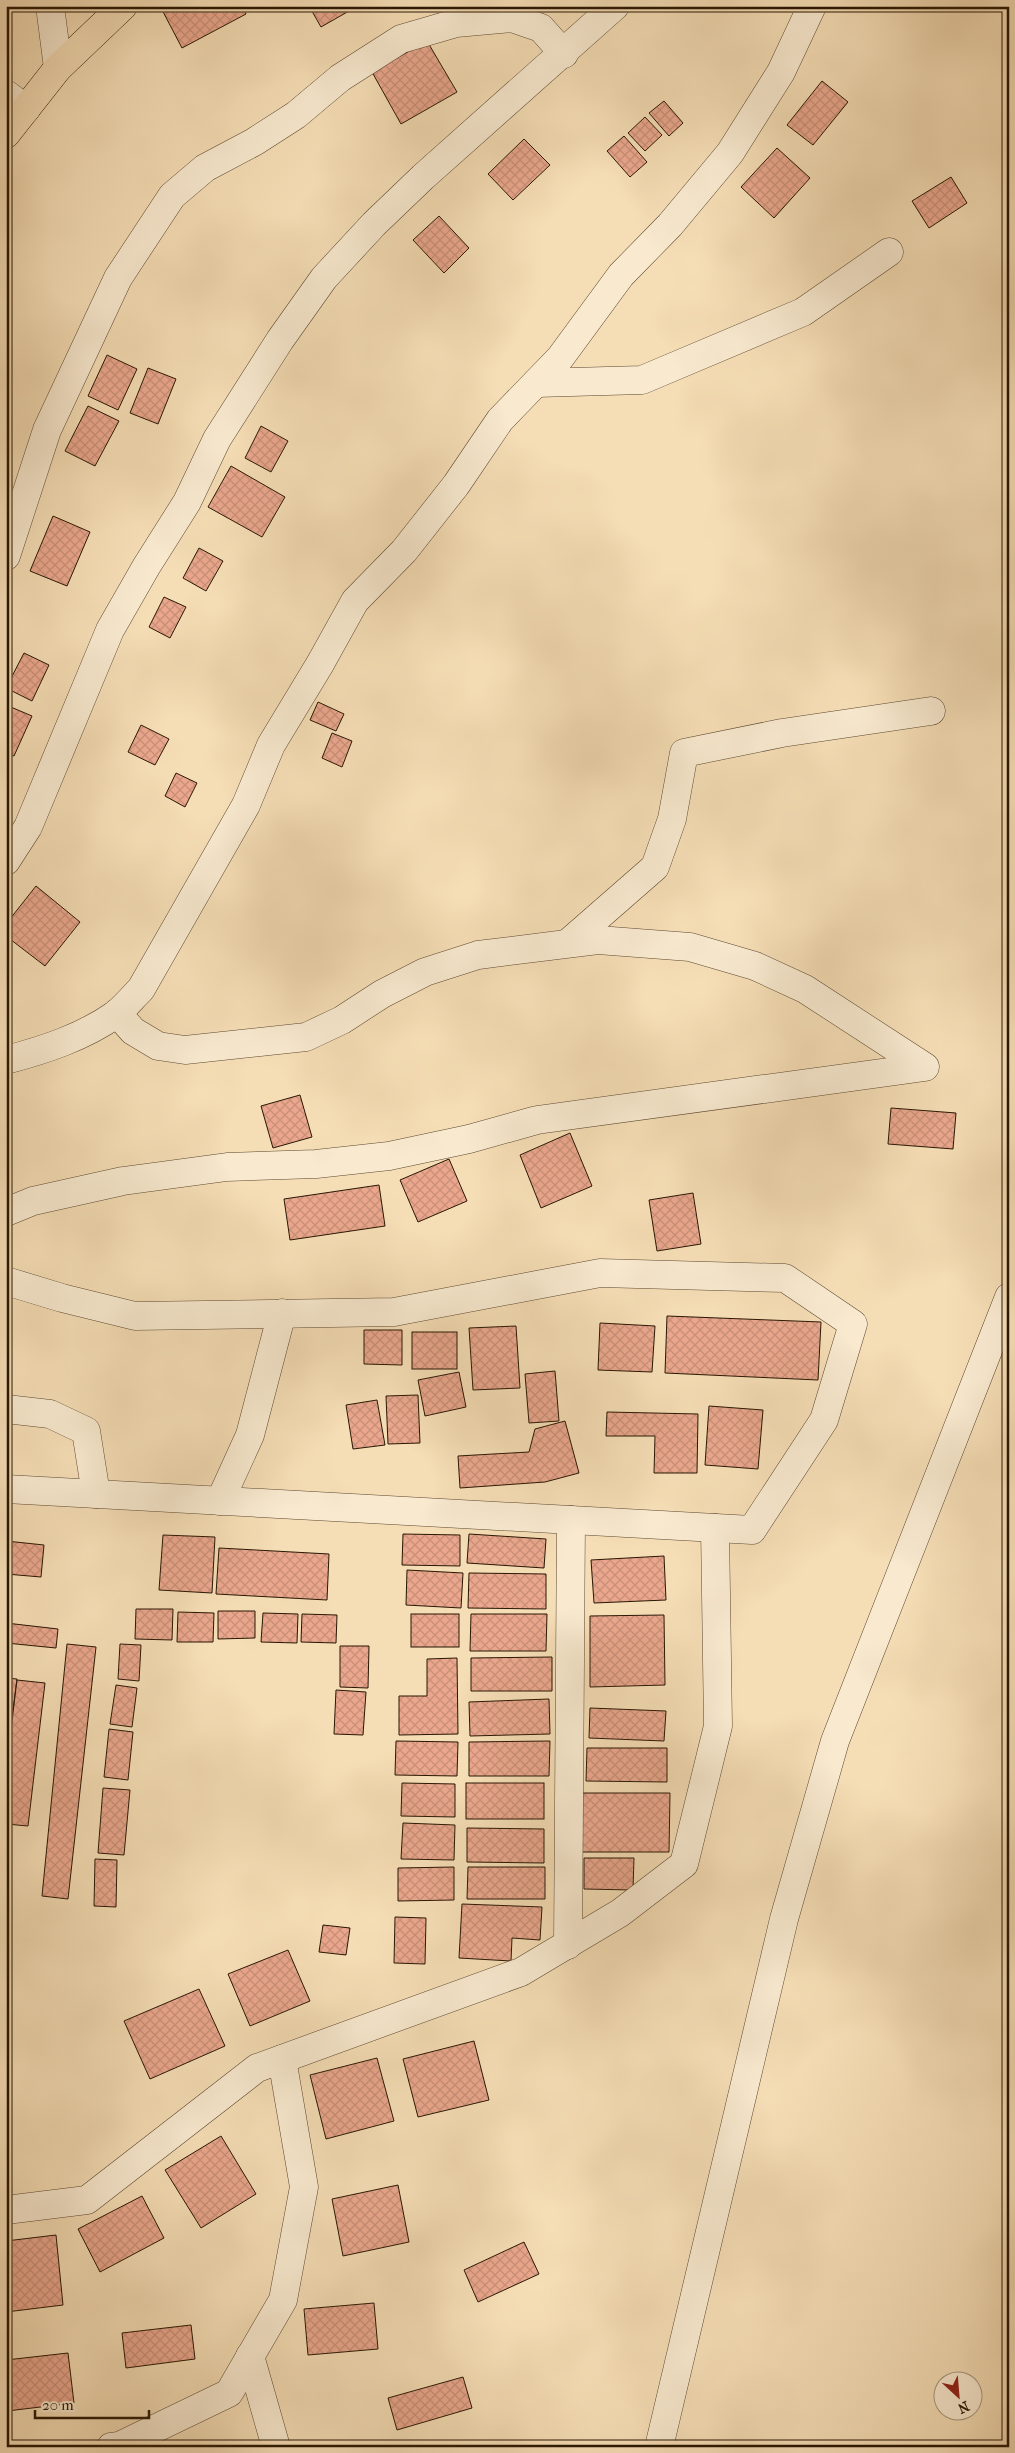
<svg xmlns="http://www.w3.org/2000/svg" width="1015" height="2453" font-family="'IM FELL French Canon',serif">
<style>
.building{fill:url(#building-cross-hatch);stroke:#291703}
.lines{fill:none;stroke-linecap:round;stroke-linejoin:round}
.minor-casing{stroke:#5c4830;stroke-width:29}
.major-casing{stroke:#291703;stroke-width:29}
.minor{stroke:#f8e9cf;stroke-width:28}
.major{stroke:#f5ddb5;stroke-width:28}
</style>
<defs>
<pattern id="building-cross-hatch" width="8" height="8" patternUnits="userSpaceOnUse" patternTransform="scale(1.25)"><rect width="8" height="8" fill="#eaa78d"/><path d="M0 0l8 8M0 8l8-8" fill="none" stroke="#c98f78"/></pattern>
</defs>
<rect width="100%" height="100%" fill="#f5ddb5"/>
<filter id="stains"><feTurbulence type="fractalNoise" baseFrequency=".004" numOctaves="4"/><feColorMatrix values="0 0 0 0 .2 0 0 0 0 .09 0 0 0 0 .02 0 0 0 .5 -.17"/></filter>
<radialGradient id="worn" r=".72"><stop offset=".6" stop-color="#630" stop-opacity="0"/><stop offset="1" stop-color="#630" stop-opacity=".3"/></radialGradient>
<!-- building -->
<g class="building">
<polygon points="160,6 242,6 246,14 182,48"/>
<polygon points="309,6 356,6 356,7 321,27"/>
<polygon points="427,41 457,92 401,124 372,72"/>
<polygon points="822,81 848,102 813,145 787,125"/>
<polygon points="664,101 683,123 669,136 649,113"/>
<polygon points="645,117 662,135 645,151 628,133"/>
<polygon points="624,136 647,162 630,177 607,151"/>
<polygon points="524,139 550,165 513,200 488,174"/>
<polygon points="777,148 810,178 774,218 741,187"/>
<polygon points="951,177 967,203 929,228 912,201"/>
<polygon points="439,216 469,248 444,273 413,240"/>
<polygon points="107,355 137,369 118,410 88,396"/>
<polygon points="148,368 176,379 158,424 130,413"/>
<polygon points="88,406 119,421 95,466 65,451"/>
<polygon points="261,426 288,441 271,472 245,458"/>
<polygon points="231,466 285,497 262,537 208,507"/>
<polygon points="53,516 90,532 67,586 30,571"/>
<polygon points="199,548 223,561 206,591 183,578"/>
<polygon points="164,597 186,607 170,638 149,627"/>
<polygon points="24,653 49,665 32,701 6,688"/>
<polygon points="318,702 344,714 336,731 310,720"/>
<polygon points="6,705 32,716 14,756 6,753"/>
<polygon points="141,725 169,739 155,765 128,752"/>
<polygon points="332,733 352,741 342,767 322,758"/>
<polygon points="176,773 197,783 185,807 165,796"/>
<polygon points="36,886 80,922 45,966 6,936 6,924"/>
<polygon points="300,1095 312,1137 273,1148 261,1106"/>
<polygon points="891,1108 956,1113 953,1149 888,1144"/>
<polygon points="570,1133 592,1186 541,1208 520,1155"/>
<polygon points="449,1159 467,1201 418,1222 400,1180"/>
<polygon points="379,1185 385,1226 290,1240 284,1199"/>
<polygon points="693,1193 701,1244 657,1251 649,1200"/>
<polygon points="667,1316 821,1322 818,1380 665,1373"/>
<polygon points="600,1323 655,1326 652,1372 598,1370"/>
<polygon points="516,1326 520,1388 473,1390 469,1328"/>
<polygon points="364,1330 402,1330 402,1365 364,1364"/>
<rect x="412" y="1332" width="45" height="37"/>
<polygon points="555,1371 559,1421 529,1423 525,1374"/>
<polygon points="459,1372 466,1407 425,1416 418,1380"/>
<polygon points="418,1395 420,1443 388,1444 386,1396"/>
<polygon points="377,1400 385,1445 353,1449 346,1405"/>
<polygon points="709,1406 763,1410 758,1469 705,1465"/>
<polygon points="607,1412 698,1414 697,1473 654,1473 655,1436 606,1436"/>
<polygon points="565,1421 579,1473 545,1482 460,1488 458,1456 529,1452 535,1429"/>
<polygon points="403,1534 460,1535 460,1566 402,1565"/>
<polygon points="469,1534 546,1539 544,1568 467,1563"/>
<polygon points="163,1535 215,1537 212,1593 159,1590"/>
<polygon points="6,1541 44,1545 41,1577 6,1574"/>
<polygon points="219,1548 329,1554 327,1600 216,1594"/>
<polygon points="664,1556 666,1600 594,1603 591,1560"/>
<polygon points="407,1570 463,1573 461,1608 406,1605"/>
<polygon points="469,1573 546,1574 546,1609 468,1608"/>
<polygon points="136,1609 173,1609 172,1640 135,1639"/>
<polygon points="218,1611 255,1611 255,1638 218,1639"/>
<polygon points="178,1612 214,1613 213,1642 177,1642"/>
<polygon points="263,1613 298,1614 297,1643 261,1642"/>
<polygon points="302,1614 337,1615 336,1643 301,1642"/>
<rect x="411" y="1614" width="48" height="33"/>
<polygon points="471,1614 547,1614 546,1651 470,1651"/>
<polygon points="664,1615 665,1685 590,1687 590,1616"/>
<polygon points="6,1623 58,1629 56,1648 6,1643"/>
<polygon points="67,1644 96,1647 68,1899 42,1896"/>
<polygon points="120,1644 141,1645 139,1681 118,1679"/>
<polygon points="340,1646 369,1646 368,1688 340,1687"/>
<polygon points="552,1657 552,1691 471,1691 471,1658"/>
<polygon points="457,1658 458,1734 399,1735 399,1696 427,1696 427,1659"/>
<polygon points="6,1678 17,1679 6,1763"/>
<polygon points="17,1680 45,1683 28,1826 6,1824 6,1770"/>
<polygon points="116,1685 137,1688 132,1727 110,1724"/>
<polygon points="336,1690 366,1692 363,1735 334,1734"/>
<polygon points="549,1699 550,1734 470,1736 469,1702"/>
<polygon points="590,1708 666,1711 664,1741 589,1738"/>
<polygon points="109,1729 133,1732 128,1780 104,1777"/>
<polygon points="396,1741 458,1742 457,1776 395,1775"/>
<polygon points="550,1741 549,1776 469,1776 469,1742"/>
<polygon points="587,1748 667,1748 667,1782 586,1781"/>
<polygon points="402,1783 455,1784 455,1817 401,1816"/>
<rect x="466" y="1783" width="78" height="36"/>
<polygon points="103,1788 130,1790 124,1855 98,1853"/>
<polygon points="582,1793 670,1793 669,1852 582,1852"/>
<polygon points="403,1823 455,1825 454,1860 401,1859"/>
<polygon points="467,1828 544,1829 544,1863 467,1862"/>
<polygon points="584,1858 634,1858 633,1890 584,1889"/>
<polygon points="95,1859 117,1860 116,1907 94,1906"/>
<polygon points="454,1867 454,1900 398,1901 398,1868"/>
<polygon points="468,1867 545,1867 545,1899 467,1899"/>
<polygon points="462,1904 542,1907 540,1940 512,1938 511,1961 459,1958"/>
<polygon points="395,1917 426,1918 425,1964 394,1963"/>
<polygon points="323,1925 350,1928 346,1955 319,1952"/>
<polygon points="288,1950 310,2001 250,2026 228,1974"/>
<polygon points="199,1989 225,2046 150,2079 124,2021"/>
<polygon points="474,2041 489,2100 418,2117 403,2059"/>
<polygon points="377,2058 394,2121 326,2139 310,2075"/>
<polygon points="221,2136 256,2194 201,2228 165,2170"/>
<polygon points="398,2185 409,2242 343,2256 332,2199"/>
<polygon points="142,2196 164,2238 100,2272 78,2229"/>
<polygon points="56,2235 63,2305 6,2312 6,2241"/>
<polygon points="524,2242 539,2274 478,2302 464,2270"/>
<polygon points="374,2303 378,2349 308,2355 304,2309"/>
<polygon points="191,2325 195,2359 126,2368 122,2333"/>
<polygon points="68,2353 74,2403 7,2411 6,2360"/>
<polygon points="463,2377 472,2408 397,2430 388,2398"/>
</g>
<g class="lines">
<defs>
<g id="minor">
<polyline points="50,6 58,68"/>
<polyline points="6,94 26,109"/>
<polyline points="536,383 642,380 803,312 889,252"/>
<polyline points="6,556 47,430 118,278 172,196 205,168 254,142 296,115 340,78 401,39 456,23 512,18 541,28 564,54"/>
<polyline points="6,861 28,827 110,630 146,567 187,502 217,439 280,340 324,278 374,224 423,177 615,6"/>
<polyline points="568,943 655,867 672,819 684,753 782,733 931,711"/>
<path d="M6 1060C44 1050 84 1037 116 1014 125 1007 133 997 141 989L246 805 271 745 320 664 355 601 404 551 456 485 500 420 560 358 621 275 670 225 730 153 781 72 812 6"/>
<polyline points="6,1212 33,1201 123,1181 227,1167 316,1164 389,1156 469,1139 537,1120 925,1067 805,989 755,966 690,947 598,940 478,955 425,972 382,994 342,1020 306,1037 185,1050 158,1046 133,1031 117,1013"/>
<polyline points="6,1281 62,1298 135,1316 394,1312 600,1273 785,1278 853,1324 824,1420 752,1530 6,1489"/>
<polyline points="6,1409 50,1414 86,1431 96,1494"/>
<polyline points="220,1501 250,1435 282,1313"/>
<polyline points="568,1945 571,1520"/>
<polyline points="6,2210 87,2200 257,2068 521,1972 620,1913 684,1864 718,1726 715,1528"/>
<polyline points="250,2356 276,2447"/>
<polyline points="111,2447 119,2446 229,2393 283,2300 304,2187 282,2059"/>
<polyline points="659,2447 784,1919 835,1741 1009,1297"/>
</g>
<polyline id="major" points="6,134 58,68 123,6"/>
</defs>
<!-- minor casing -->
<use href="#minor" class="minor-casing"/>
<!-- major casing -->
<use href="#major" class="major-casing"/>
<!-- minor -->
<use href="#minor" class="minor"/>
<!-- major -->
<use href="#major" class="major"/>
</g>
<!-- margin -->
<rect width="1015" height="2453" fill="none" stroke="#f5ddb5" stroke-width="25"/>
<rect x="8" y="8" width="1000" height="2438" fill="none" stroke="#291703" stroke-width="2.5"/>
<rect x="12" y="12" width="990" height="2428" fill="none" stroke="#291703"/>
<!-- north arrow -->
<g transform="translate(958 2396) rotate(154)"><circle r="24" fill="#f8e9cf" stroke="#a5957d"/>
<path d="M0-4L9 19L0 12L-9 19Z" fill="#8f2418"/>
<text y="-8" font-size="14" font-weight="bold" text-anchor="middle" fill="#291703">N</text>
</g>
<!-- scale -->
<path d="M35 2410v8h114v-8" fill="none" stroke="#291703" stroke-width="2.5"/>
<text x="42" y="2410" font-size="15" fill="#291703" stroke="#f8e9cf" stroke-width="4" paint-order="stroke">20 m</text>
<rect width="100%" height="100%" filter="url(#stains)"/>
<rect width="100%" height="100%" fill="url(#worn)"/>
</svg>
